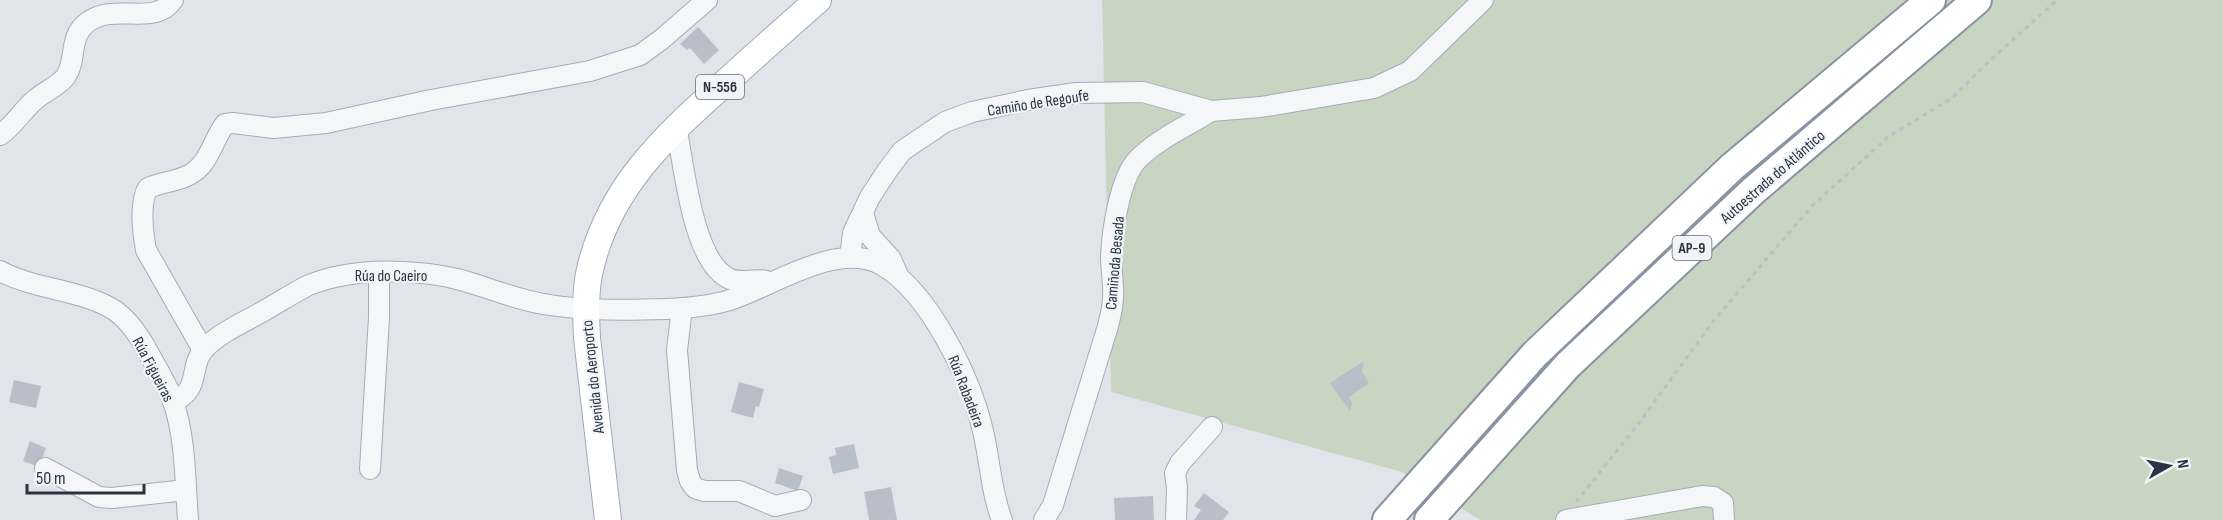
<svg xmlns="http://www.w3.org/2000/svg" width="2223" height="520" font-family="'Sofia Sans Condensed',sans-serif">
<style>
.green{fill:#c8d5c2}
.building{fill:#b8bfc8}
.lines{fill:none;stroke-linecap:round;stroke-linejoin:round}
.minor-casing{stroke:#a6acb5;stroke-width:22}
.major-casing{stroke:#a0aab7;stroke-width:28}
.highway-casing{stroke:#8893a2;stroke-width:32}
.path{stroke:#bbc0c5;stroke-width:3;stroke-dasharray:4.5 4.5;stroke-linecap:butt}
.minor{stroke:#f4f6f8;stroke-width:20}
.major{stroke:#fff;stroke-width:26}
.highway{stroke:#fff;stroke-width:28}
.labels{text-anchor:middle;stroke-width:4.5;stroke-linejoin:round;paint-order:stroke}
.shield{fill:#f1f4f8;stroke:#656e79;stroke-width:1.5}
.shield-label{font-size:15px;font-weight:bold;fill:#293443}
.street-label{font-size:16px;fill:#293443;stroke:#f1f4f8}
</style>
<rect width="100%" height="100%" fill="#e1e5eb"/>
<!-- green -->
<polygon class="green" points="1102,0 2223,0 2223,520 1480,520 1402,472 1111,392"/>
<!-- building -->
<g class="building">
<polygon points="698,27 719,50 704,64 690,48 687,50 680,44"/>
<polygon points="1364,361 1362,372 1369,383 1349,397 1352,403 1350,411 1330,383"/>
<polygon points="14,380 41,386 36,408 9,402"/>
<polygon points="739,382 764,389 759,407 756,406 753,418 731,412"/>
<polygon points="30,441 46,448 39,467 23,461"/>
<polygon points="854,444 859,468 833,474 829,457 836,455 835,448"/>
<polygon points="779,468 803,476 798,491 775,483"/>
<polygon points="891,487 897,520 869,520 864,492"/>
<polygon points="1204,493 1229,512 1223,520 1194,520 1201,510 1194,506"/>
<polygon points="1153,496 1154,520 1115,520 1114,498"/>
</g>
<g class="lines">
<defs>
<g id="minor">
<path d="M676 126C684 163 692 263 730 279 742 284 754 278 766 281"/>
<path d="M0 135C14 126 23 109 36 99 45 91 59 86 66 76 77 60 68 36 88 22 115 2 155 27 173 0"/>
<polyline points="863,213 870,236 891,259 897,273"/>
<polyline points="850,257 853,233 870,197 887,171 902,151 945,122 972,112 1028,100 1076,93 1143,92 1211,111 1261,107 1374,88 1410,71 1483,0"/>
<path d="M0 271C34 289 75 289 109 307 126 316 139 335 148 352 157 368 167 384 173 401 186 439 185 481 188 520"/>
<polyline points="682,308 677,350 687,470 690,481 695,488 704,491 739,491 775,506 801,500"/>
<path d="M203 350 146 250C143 234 139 202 148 188 161 182 176 182 189 175 210 164 212 141 225 124L233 123 274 128 326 123 431 100 590 71 640 55 662 39 707 0"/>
<path d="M173 402C202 389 188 368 204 349 220 332 247 321 267 309 281 301 295 292 309 285 317 282 326 279 335 277 370 269 421 270 457 279 488 287 518 301 550 305 585 311 631 310 667 309 689 308 710 306 730 300 773 286 838 240 882 265 930 293 971 379 983 431 990 460 991 492 1002 520"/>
<polyline points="45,468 99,497 112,498 186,490"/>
<polyline points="370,469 379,317 379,272"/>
<path d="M1044 520 1053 505 1108 326C1110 317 1113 307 1113 298 1114 285 1111 270 1111 257 1112 231 1120 177 1138 159 1159 138 1186 127 1211 111"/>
<polyline points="1176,520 1177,488 1175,473 1180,463 1212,427"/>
<polyline points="1566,520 1702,496 1714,497 1723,503 1724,520"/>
</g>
<path id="major" d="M608 520 587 338C586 317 585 295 589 274 607 189 664 137 726 82 757 54 787 27 818 0"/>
<g id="highway">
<polyline points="1387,520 1535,354 1732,167 1931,0"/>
<polyline points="1429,520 1568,365 1753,191 1977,0"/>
</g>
</defs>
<!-- minor casing -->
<use href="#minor" class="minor-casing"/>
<!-- major casing -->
<use href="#major" class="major-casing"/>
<!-- highway casing -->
<use href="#highway" class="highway-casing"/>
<!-- path -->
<polyline class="path" points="1576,502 1636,427 1715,319 1813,205 1888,137 1952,98 1984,66 2057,0"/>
<!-- minor -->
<use href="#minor" class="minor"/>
<!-- major -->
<use href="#major" class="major"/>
<!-- highway -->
<use href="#highway" class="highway"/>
</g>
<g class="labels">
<!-- shield labels -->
<g class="shield">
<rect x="696" y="75" width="48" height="24" rx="4.5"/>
<rect x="1672.5" y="236" width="39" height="24" rx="4.5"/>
</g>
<g class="shield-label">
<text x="720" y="92">N-556</text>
<text x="1692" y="253">AP-9</text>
</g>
<!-- street labels -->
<g class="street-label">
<text transform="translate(1038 102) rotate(-9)" y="6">Camiño de Regoufe</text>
<text transform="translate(1772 176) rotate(-41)" y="6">Autoestrada do Atlántico</text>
<text transform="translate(1114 263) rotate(-85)" y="6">Camiñoda Besada</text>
<text x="391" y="281">Rúa do Caeiro</text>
<text transform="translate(154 369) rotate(62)" y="6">Rúa Figueiras</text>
<text transform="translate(592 377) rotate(-96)" y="6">Avenida do Aeroporto</text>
<text transform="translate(967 391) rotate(69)" y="6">Rúa Rabadeira</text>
</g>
</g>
<!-- north arrow -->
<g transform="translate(2169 466) rotate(81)" stroke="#f1f4f8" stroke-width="4.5" paint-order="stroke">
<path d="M0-4.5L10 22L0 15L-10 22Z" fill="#293443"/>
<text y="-9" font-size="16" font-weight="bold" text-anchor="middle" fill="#293443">N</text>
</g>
<!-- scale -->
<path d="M27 484v9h117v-9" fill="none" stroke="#293443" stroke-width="3"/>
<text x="36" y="484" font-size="18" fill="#293443" stroke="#f1f4f8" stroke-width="4.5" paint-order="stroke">50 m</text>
</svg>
